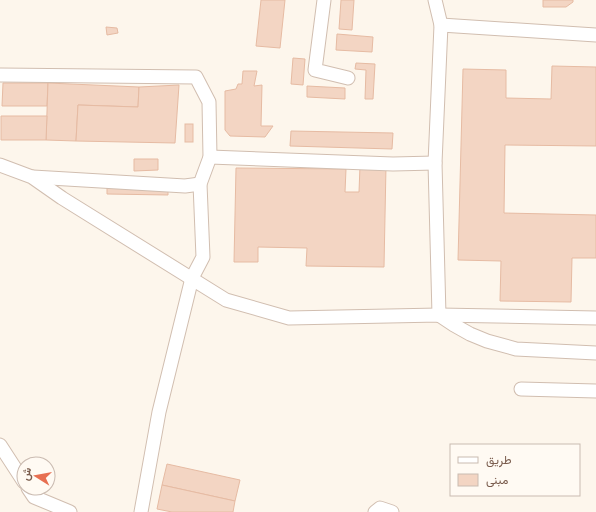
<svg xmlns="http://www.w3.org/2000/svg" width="596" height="512" font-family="Mulish,Vazirmatn,sans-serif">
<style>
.building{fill:#f3d5c3;stroke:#e6bba3}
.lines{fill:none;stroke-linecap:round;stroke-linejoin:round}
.minor-casing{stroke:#d1beb0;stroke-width:15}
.minor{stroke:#fff;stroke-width:13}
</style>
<rect width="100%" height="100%" fill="#fdf6ec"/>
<!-- building -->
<g class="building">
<polygon points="261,0 285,0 280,48 256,46"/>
<polygon points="341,0 354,0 352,30 339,29"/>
<polygon points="543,0 573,0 573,2 566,7 543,7"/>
<polygon points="106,27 117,28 118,33 107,35"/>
<polygon points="337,34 373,37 372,52 336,50"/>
<polygon points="293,58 305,59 303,85 291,84"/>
<polygon points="356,63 375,64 373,99 365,99 366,70 355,69"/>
<polygon points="552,66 596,67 596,146 505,145 504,213 596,215 596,258 572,258 571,302 500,301 501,261 458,260 463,69 506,70 506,98 551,99"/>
<polygon points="243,71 257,71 254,86 262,85 261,126 273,126 265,137 230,136 225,130 225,91 236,89 238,84 242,84"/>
<polygon points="3,83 48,83 47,106 2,106"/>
<polygon points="48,83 139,87 138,107 78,105 76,141 46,140"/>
<polygon points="179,85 175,143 76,141 78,105 138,107 139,87"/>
<polygon points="307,86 345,88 345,99 307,97"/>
<polygon points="1,116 47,116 46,140 1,140"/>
<rect x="185" y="124" width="8" height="18"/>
<polygon points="291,131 393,133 392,149 290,146"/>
<polygon points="134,159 158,159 158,170 134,171"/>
<polygon points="360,166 386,166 384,267 306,266 307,248 258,247 258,262 234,262 236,168 346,169 345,192 359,192"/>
<polygon points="107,186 168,187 168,195 107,194"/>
<polygon points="167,464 240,480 235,501 162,485"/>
<polygon points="162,485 235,501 233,512 172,512 157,509"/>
</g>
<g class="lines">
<defs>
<g id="minor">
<polyline points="324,0 315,70 348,78"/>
<polyline points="435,0 441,25 435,163 439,315 454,325 470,334 487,341 516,349 596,353"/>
<polyline points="441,25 596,35"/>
<polyline points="0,75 196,77 209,102 210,157 200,184 203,257 192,278 159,412 141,512"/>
<polyline points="210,157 393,164 435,163"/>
<polyline points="0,165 32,177 62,198 226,300 289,318 439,315 596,318"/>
<polyline points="33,177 185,186 200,184"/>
<polyline points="521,389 596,391"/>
<polyline points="0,445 24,482"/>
<polyline points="28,488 34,497 70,512"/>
<polyline points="375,512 380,508 392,512"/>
</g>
</defs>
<!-- minor casing -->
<use href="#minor" class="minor-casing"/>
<!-- minor -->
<use href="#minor" class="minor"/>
</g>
<!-- legend -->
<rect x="450" y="444" width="130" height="52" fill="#fffaf3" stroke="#cabbb1"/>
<rect x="458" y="457" width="20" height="6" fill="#ffffff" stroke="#cabbb1"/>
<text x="486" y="464" font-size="12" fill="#7a5c4d">طريق</text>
<rect x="458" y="474" width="20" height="12" fill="#f3d5c3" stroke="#cabbb1"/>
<text x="486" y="484" font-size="12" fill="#7a5c4d">مبنى</text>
<!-- north arrow -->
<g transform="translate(36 476) rotate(281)"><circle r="19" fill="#fffaf3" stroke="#cabbb1"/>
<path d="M0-3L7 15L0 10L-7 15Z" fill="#e76f51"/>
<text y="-6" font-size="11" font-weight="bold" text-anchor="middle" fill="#7a5c4d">ش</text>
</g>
</svg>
